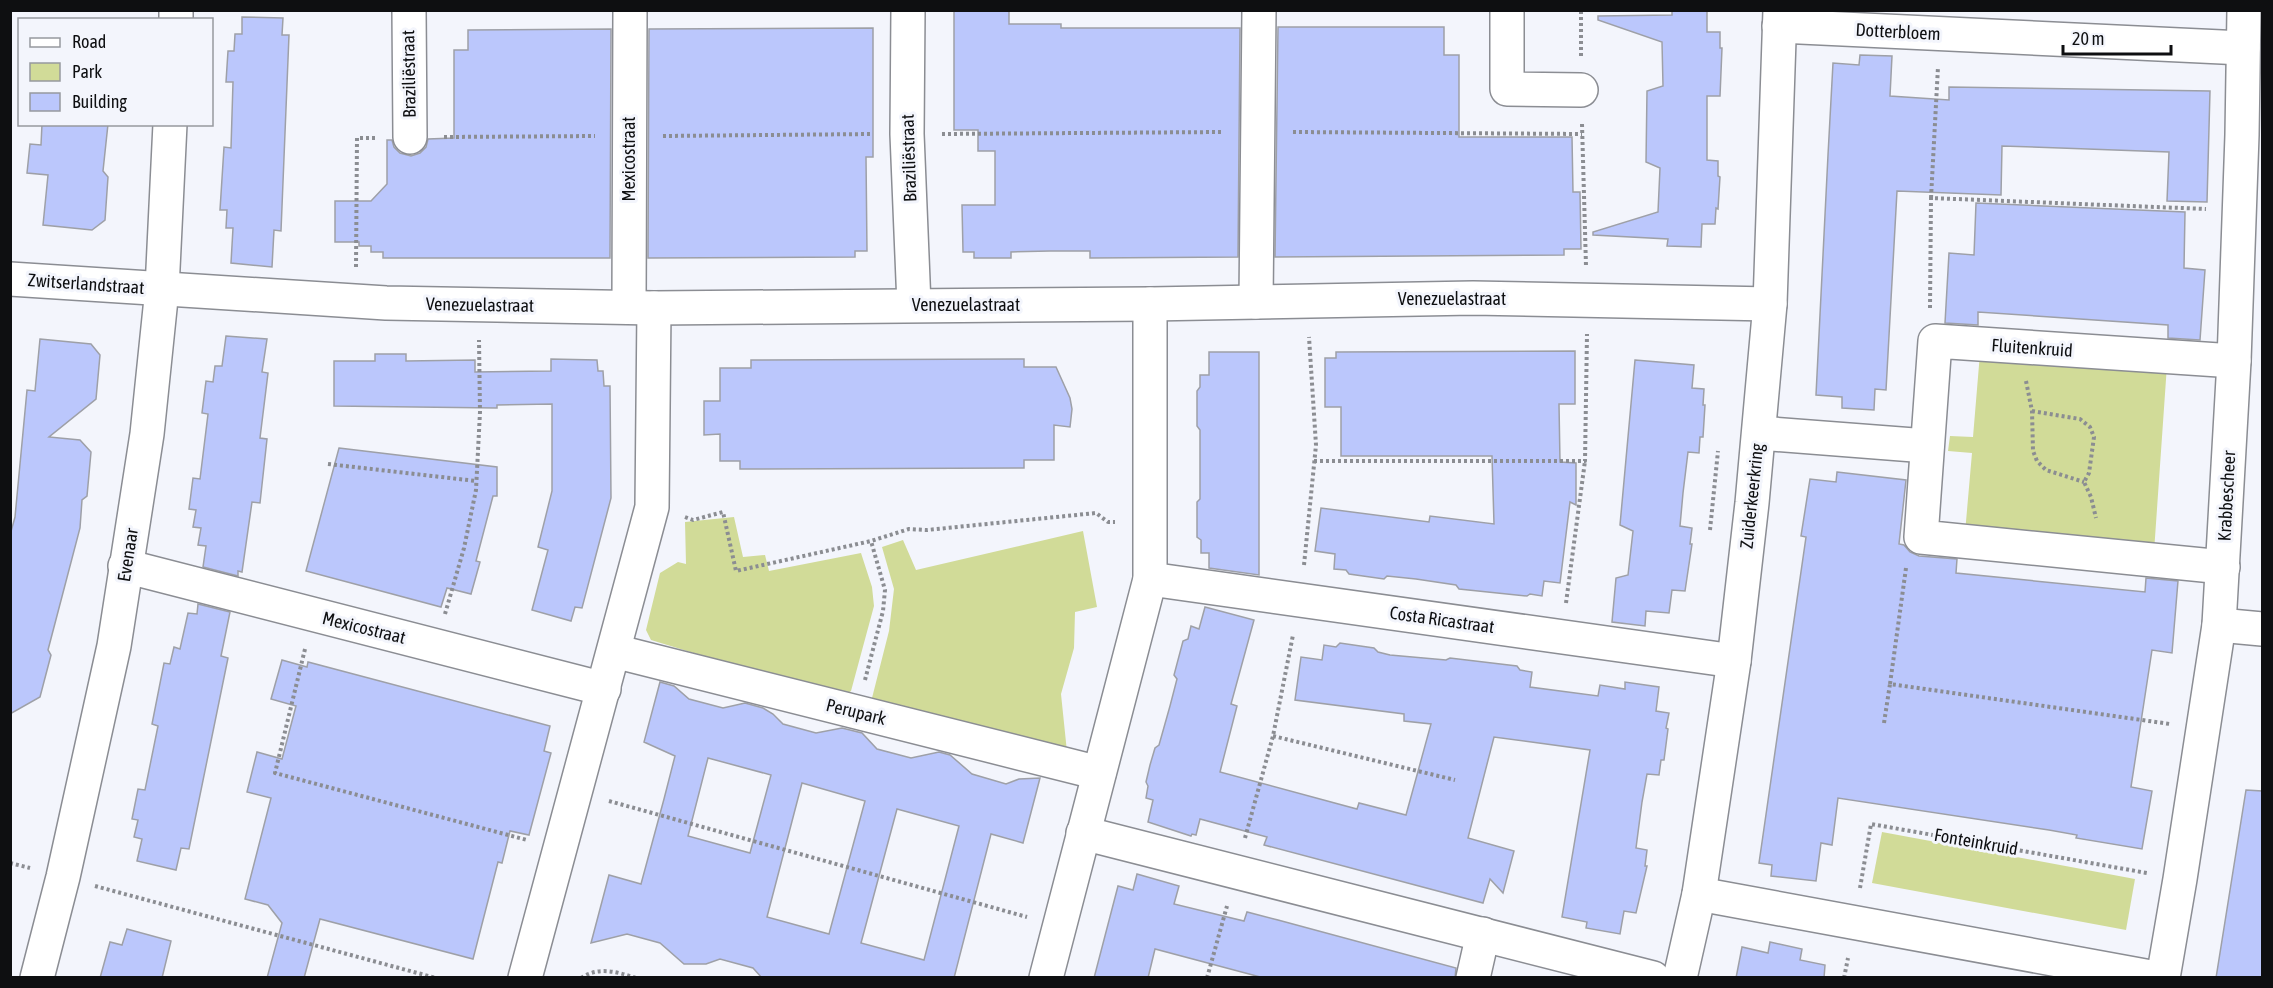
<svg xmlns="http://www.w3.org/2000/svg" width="2273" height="988" font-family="'Asap Condensed',sans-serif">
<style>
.green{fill:#d1db98}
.building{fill:#bbc7fc;stroke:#9ea0a7;stroke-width:1.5;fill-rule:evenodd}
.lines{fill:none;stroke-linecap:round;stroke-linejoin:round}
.street-casing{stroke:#8b8d93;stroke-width:36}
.path{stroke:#8b8d92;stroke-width:4;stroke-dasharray:3 3;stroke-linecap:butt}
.street{stroke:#fff;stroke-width:33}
.labels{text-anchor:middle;stroke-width:6;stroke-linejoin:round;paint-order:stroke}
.street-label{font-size:18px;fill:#0e0f11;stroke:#f3f5fc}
</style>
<rect width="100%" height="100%" fill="#f3f5fc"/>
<!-- green -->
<g class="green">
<polygon points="1980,353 2167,365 2154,552 1965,533 1972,453 1948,451 1950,436 1973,437"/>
<polygon points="734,517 743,557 765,555 769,571 861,553 872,587 874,606 851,691 841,698 651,640 646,630 660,573 678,562 686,564 685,522"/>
<polygon points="1083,531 1097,607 1075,612 1074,648 1061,694 1067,752 872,698 889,631 894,589 882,547 903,540 916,570"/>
<polygon points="1882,832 2135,879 2126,930 1872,883"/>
</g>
<!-- building -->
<g class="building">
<polygon points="954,10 1009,10 1009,24 1061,24 1061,28 1240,28 1238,257 1090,258 1090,251 1050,251 1011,252 1011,258 974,258 974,252 963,252 962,205 995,205 995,151 978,151 978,130 954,130"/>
<polygon points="1672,10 1707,10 1707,32 1720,32 1720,48 1722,48 1720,96 1707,96 1707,160 1718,161 1718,176 1720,177 1718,209 1716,208 1715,224 1702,224 1701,247 1667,246 1668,239 1593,235 1593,232 1658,212 1660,168 1646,162 1647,91 1663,86 1662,42 1598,20 1598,16 1672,15"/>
<polygon points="242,17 283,18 282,35 289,35 281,231 274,230 272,267 231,263 233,228 226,228 227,210 220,210 224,147 231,148 233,82 226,82 228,51 234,51 235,34 242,34"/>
<polygon points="1278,27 1444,27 1444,55 1459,55 1459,137 1572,137 1573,192 1580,192 1581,249 1564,249 1564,255 1275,257"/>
<polygon points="873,28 873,157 866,157 867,251 855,251 855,257 648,258 649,29"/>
<polygon points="611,29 610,258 383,258 383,252 371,252 371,246 359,246 359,242 335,242 335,201 371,201 387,184 387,140 392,140 394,147 400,153 411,156 420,153 426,147 428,139 454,138 454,50 468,50 468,30"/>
<polygon points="1860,55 1892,56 1890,96 1949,100 1949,87 2210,91 2207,202 2167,201 2169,152 2060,148 2002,146 2001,195 1897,191 1886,390 1875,389 1874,410 1842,408 1842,397 1816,395 1828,155 1833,63 1859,65"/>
<polygon points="42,124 108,124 103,171 108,177 105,220 92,230 43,225 48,175 27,173 30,144 41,145"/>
<polygon points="1976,203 2185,212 2184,268 2205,270 2200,340 2168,338 2168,325 1978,312 1978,325 1945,323 1949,253 1974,255"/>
<polygon points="226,336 267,339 262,372 268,373 260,438 267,439 260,503 252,502 242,572 238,571 238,576 203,567 206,546 198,545 201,528 193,527 196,510 189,509 193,478 200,479 208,414 202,413 206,381 213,382 215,366 222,366"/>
<polygon points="40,339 91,344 100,355 96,399 49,437 80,440 91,452 87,496 82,500 80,528 48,650 51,655 40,697 10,714 10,535 15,517 27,390 35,391"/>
<polygon points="1575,351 1575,404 1559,404 1560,462 1576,463 1576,505 1570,502 1560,583 1544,581 1542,596 1530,594 1527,596 1459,589 1456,585 1416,579 1387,576 1384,579 1349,574 1346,570 1334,569 1335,554 1315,551 1321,508 1429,522 1430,516 1494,524 1492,456 1341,456 1341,407 1325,407 1325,358 1336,358 1336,352"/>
<polygon points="1209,352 1259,352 1259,575 1209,568 1209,553 1201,553 1201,540 1197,537 1197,502 1200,499 1200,430 1197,426 1197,391 1200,387 1200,375 1209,375"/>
<polygon points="375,354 406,354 406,361 475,360 475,372 551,371 551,359 597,360 598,371 603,371 604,386 610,386 611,498 582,608 575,607 571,621 532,610 548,550 538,547 552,491 552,404 497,405 497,408 334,406 334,361 375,361"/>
<polygon points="1024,359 1024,367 1056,367 1070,398 1072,409 1070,427 1054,425 1054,460 1024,460 1024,468 740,469 740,461 720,461 720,434 704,435 704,401 720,401 720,368 751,368 751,360"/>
<polygon points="1635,360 1694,365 1692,388 1704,389 1703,405 1705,405 1703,437 1700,437 1699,453 1688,452 1683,493 1680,526 1692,528 1690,544 1692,544 1685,591 1672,590 1669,613 1646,611 1645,626 1612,622 1616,578 1628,575 1633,531 1620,525"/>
<polygon points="339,448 497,467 497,496 493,496 476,561 480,562 471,594 447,588 441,607 306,571"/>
<polygon points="1837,472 1906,480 1899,544 1904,545 1910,552 1919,556 1957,559 1956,573 2145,592 2146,578 2178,581 2172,653 2152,650 2131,787 2152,791 2142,849 2076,838 2077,835 2049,830 1838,798 1832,845 1821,843 1816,881 1771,876 1772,865 1759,863 1806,537 1801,536 1810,479 1836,482"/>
<polygon points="198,604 230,612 221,656 228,658 189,849 181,848 176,870 137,861 142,839 134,837 138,820 132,819 138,789 145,790 158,726 152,724 164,663 170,664 174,647 180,649 188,613 197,614"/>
<polygon points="1205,607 1254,620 1231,704 1237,706 1220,772 1357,809 1359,803 1406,815 1431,724 1404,721 1404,714 1295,700 1301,657 1322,660 1324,645 1336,647 1340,643 1374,648 1378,652 1390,655 1446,660 1450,658 1517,666 1520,670 1532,672 1530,687 1598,696 1600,685 1625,689 1625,682 1659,687 1656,711 1669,713 1666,728 1668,729 1664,760 1661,760 1659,775 1647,774 1642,802 1636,848 1647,850 1645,866 1647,866 1636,913 1624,911 1620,934 1586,928 1587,922 1562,917 1590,750 1494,737 1468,838 1514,851 1503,893 1490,879 1483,903 1264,845 1267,837 1200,819 1196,835 1192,834 1191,836 1148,822 1153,800 1146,798 1148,786 1146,782 1150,765 1155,748 1159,745 1170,706 1177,679 1174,675 1183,641 1188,639 1191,626 1199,629"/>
<polygon points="282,660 307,667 308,662 550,726 544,751 551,753 529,835 510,831 502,863 498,862 473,959 320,919 304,978 267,978 282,923 268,905 245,899 271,798 247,792 257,752 282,759 296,706 271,699"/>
<path d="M660 682 674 686 689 699 723 708 745 703 763 708 773 714 783 724 816 733 842 728 862 733 877 749 911 758 939 752 950 755 972 774 1006 784 1019 779 1040 778 1023 843 991 834 954 978H762L753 968 720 959 706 964H684L660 943 627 934 591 943 609 875 641 884 664 799 675 756 644 742ZM708 758 771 775 750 853 688 836ZM802 783 865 801 829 934 767 917ZM897 809 959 826 924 960 861 943Z"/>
<polygon points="2246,790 2262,791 2262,978 2216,978"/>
<polygon points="1137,874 1179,886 1174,904 1244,921 1247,912 1278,920 1456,968 1455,978 1264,978 1155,949 1148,978 1094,978 1118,886 1133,890"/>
<polygon points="127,929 171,941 162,978 100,978 110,942 122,945"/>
<polygon points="1770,942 1802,949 1800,960 1825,965 1824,978 1736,978 1742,947 1768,953"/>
</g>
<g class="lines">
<defs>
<g id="street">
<polyline points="409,10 410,137"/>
<polyline points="908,10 907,134 914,305"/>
<polyline points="1507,10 1507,89 1581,90"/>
<polyline points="176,20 176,10"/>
<polyline points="1779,26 2243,48"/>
<polyline points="10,279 386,303 654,308 1150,304 1473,298 1770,304"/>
<polyline points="1256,302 1259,10"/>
<polyline points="629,307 630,10"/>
<polyline points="1759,433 1927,446"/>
<polyline points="125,566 604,689"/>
<polyline points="2223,567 1921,537 1935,341 2234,361"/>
<polyline points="1150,579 1734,661"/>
<polyline points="2219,625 2262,629"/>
<polyline points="614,651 1099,773"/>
<polyline points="1083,833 1653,978"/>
<polyline points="1699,894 2156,978"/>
<polyline points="37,978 63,877 114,646 147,434 162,289 170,124"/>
<polyline points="525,978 652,507 654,308"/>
<polyline points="1046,978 1150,579 1150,304"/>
<polyline points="1473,978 1483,934"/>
<polyline points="1680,978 1699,894 1734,661 1752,503 1770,304 1780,10"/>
<polyline points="2163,978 2180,879 2219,625 2234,361 2242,135 2244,10"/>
</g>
</defs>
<!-- street casing -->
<use href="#street" class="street-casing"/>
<!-- path -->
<g class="path">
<polyline points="1581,56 1581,10"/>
<polyline points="1582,124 1586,266"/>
<polyline points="1293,132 1582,134"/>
<polyline points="942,134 1222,132"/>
<polyline points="663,136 871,134"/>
<polyline points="444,137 595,136"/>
<polyline points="1931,198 1938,67"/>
<polyline points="356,267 357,138 376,138"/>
<polyline points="1930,308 1931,198 2206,209"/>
<polyline points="2026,381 2032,411 2033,451 2037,461 2046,470 2084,482"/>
<polyline points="2032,411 2080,419 2090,427 2094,437 2089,473 2084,482 2091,497 2096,518"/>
<polyline points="1314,461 1585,461 1587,334"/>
<polyline points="328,464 476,481"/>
<polyline points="685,517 693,520 723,512 736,571 871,541 909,529 927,530 1096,513 1108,522 1115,522"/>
<polyline points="1710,530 1718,451"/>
<polyline points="1304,565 1316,445 1309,337"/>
<polyline points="1906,568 1890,684 2170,724"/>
<polyline points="1566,603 1585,461"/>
<polyline points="445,614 464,548 476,490 480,412 479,340"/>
<polyline points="305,649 275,773 527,840"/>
<polyline points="865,680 883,611 885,590 871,541"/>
<polyline points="1884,723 1890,684"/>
<polyline points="1273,736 1455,780"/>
<polyline points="609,801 1027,917"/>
<polyline points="1245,838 1273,736 1293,635"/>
<polyline points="10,863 30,868"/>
<polyline points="95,886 436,978"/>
<polyline points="1860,888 1871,824 2147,873"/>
<path d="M581 978C599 966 617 972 636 978"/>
<polyline points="1207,978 1227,906"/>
<polyline points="1844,978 1848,958"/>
</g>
<!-- street -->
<use href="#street" class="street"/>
</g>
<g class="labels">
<!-- street labels -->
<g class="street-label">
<text transform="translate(1898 32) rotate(3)" y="6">Dotterbloem</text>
<text transform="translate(409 74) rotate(-91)" y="6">Braziliëstraat</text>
<text transform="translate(909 158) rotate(-92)" y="6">Braziliëstraat</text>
<text transform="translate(629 159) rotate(-90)" y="6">Mexicostraat</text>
<text transform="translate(86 284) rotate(4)" y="6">Zwitserlandstraat</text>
<text x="1452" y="305">Venezuelastraat</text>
<text transform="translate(480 305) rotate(1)" y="6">Venezuelastraat</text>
<text x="966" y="311">Venezuelastraat</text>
<text transform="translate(2032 348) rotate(4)" y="6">Fluitenkruid</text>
<text transform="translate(1752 496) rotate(-84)" y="6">Zuiderkeerkring</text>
<text transform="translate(2227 496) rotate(-87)" y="6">Krabbescheer</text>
<text transform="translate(128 555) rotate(-81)" y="6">Evenaar</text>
<text transform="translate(1442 620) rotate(8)" y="6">Costa Ricastraat</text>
<text transform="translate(364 628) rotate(14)" y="6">Mexicostraat</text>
<text transform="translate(856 712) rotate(14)" y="6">Perupark</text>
<text transform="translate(1976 842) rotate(10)" y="6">Fonteinkruid</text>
</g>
</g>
<!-- border -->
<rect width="2273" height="988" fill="none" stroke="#0e0f11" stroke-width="24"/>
<!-- legend -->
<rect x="18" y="18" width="195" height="108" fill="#f3f5fc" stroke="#97999e" stroke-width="1.5"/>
<rect x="30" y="38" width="30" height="9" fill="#ffffff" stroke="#97999e" stroke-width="1.5"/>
<text x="72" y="48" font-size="18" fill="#0e0f11">Road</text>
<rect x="30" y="63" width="30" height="18" fill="#d1db98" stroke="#97999e" stroke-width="1.5"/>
<text x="72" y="78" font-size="18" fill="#0e0f11">Park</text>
<rect x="30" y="93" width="30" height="18" fill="#bbc7fc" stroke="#97999e" stroke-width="1.5"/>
<text x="72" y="108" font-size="18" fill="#0e0f11">Building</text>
<!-- scale -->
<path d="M2063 45v9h108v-9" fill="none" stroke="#0e0f11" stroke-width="3"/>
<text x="2072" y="45" font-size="18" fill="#0e0f11" stroke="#f3f5fc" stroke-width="4.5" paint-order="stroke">20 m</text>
</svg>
